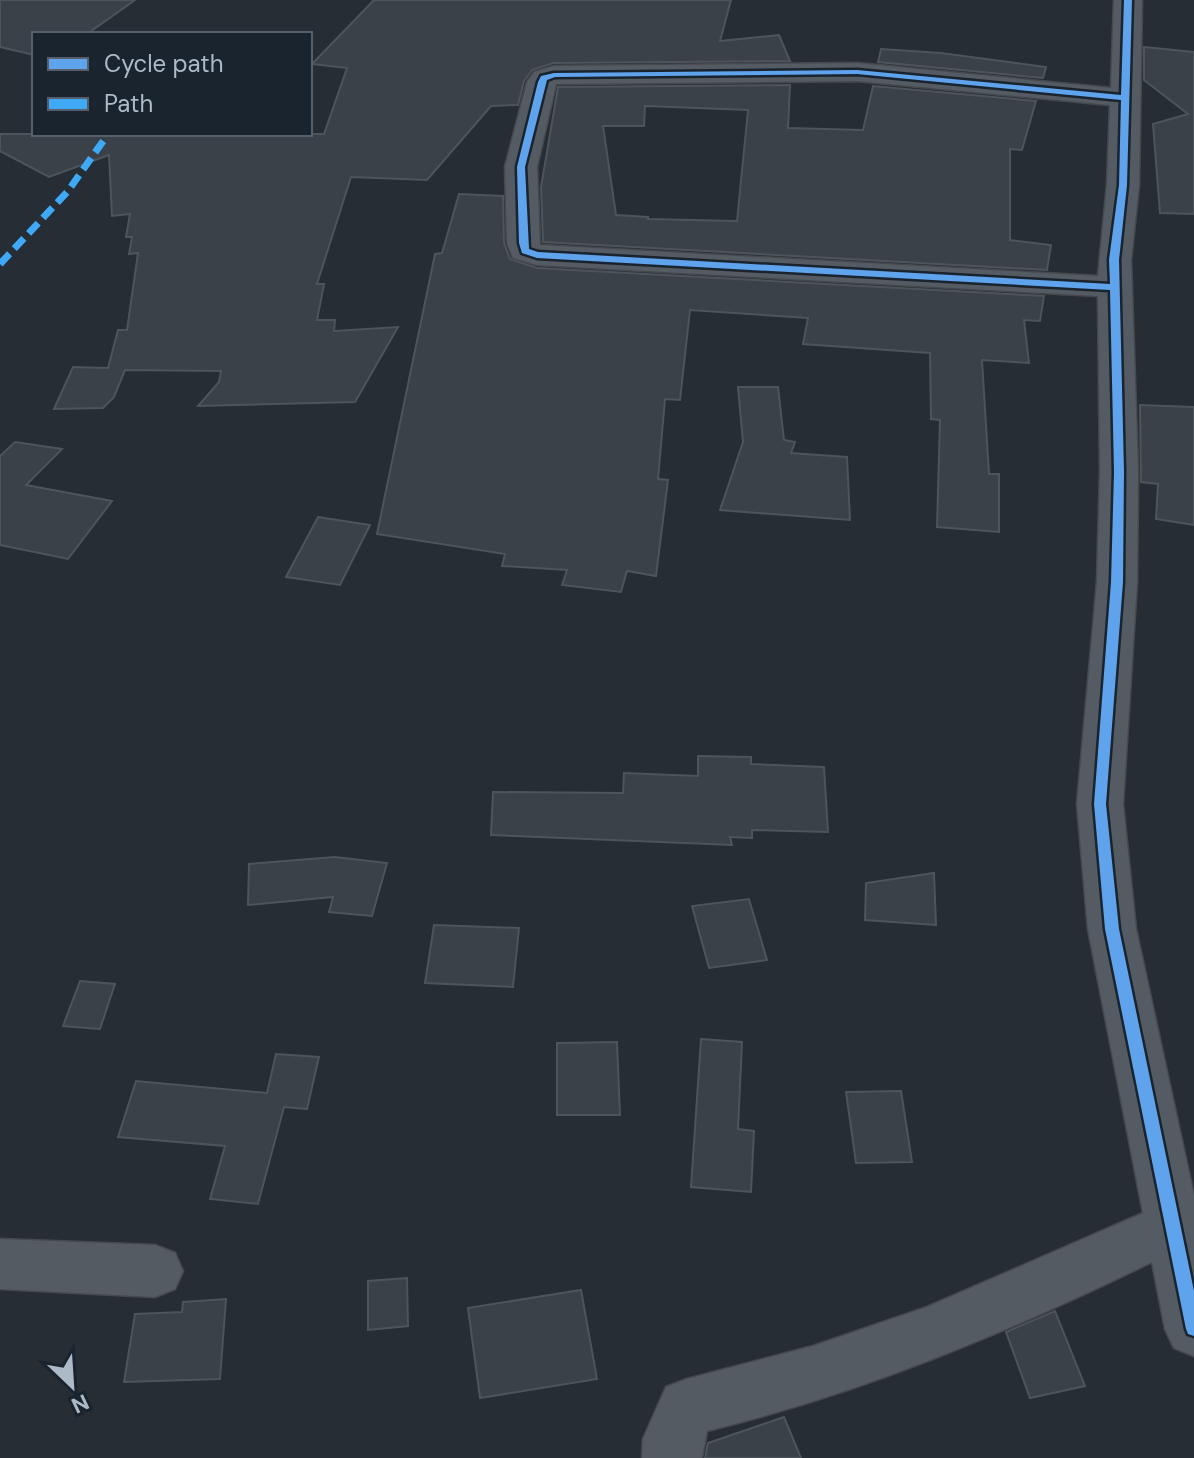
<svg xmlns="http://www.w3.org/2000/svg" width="1194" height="1458" font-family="'DM Sans',sans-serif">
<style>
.building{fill:#3b4148;stroke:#4d545c;stroke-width:2;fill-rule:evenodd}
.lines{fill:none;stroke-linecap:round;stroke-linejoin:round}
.minor-casing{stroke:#44494f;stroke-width:3}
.minor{fill:#555b62;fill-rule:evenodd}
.quiet{stroke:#3fa9f5;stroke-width:7;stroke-dasharray:14 7;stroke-linecap:butt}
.cycleway-casing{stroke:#19242f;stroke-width:5}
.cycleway{fill:#60a3ed;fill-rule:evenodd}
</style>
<rect width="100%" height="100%" fill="#262d34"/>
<!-- building -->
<g class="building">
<polygon points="0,0 135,0 87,34 34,34 34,55 0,47"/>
<polygon points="374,0 731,0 720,41 779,35 790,61 553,63 532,70 524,81 518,105 491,106 427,180 351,177 317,284 324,284 317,320 335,320 334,331 398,327 355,402 198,406 219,382 221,371 125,370 114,397 103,408 54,409 73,367 108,368 118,330 127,330 138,253 129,254 132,237 126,237 130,214 112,216 109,155 49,177 0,151 0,134 324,134 347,68 312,64"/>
<polygon points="1144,47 1194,52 1194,214 1160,213 1153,124 1188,114 1144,80"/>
<polygon points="881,49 941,53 1046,67 1043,78 878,62"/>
<path d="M790 85 788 128 863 130 873 86 1036 101 1022 150 1010 149V240L1051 245 1047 270 543 242 541 187 558 87ZM645 106 748 110 737 221 648 219V217L616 215 603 126H644Z"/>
<polygon points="459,194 503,196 504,243 510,259 537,268 1044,296 1040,321 1024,320 1029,363 982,360 989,474 999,474 999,532 937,527 940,420 931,419 930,353 803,344 808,318 690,310 680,400 665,399 658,479 668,480 656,576 627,571 621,592 562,585 567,570 502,566 505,554 377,534 435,254 442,253"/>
<polygon points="738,387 778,387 784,440 795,442 791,453 847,457 850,520 720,510 743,442"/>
<polygon points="1140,405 1194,407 1194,525 1156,519 1158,484 1141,482"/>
<polygon points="15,442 62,449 26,485 112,501 68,559 0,545 0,456"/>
<polygon points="318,517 370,525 340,585 286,577"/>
<polygon points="698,756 751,757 751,764 824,767 828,832 752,830 752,838 730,837 732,845 491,835 493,792 623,793 624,773 698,776"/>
<polygon points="335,857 387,863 372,916 329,912 333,897 248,905 249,864"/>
<polygon points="934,873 936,925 865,920 866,883"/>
<polygon points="749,899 767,960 709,968 692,906"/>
<polygon points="434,925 519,928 513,987 425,983"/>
<polygon points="80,981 115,984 100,1029 63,1026"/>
<polygon points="701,1039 742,1042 738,1129 754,1131 751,1192 691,1187"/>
<polygon points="617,1042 620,1115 557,1115 557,1043"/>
<polygon points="276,1054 319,1057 307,1109 284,1107 258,1204 210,1199 225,1146 118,1137 136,1081 267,1093"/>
<polygon points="901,1091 912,1162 856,1163 846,1092"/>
<polygon points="407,1278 408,1326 368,1330 368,1281"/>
<polygon points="581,1290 597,1379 480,1398 468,1308"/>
<polygon points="226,1299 220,1379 124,1382 135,1314 182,1312 183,1302"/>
<polygon points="1055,1311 1085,1386 1030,1398 1006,1332"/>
<polygon points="784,1417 801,1458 705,1458 708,1443"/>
</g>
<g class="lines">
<defs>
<g id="minor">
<path d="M1114 0H1142L1139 185 1131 260 1138 472 1137 582 1123 804 1136 929 1194 1196V1356L1174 1348 1165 1329 1152 1262C1009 1332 862 1393 707 1431L702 1458H642L643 1439 666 1387 687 1379 813 1346 927 1307 1143 1213 1088 929 1077 804 1097 582 1100 472 1098 296 537 265 513 258 507 243 505 167 527 82 534 72 554 66 857 63 1111 88ZM857 81 1110 105 1107 185 1098 276 540 245 537 167 556 84Z"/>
<polygon points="0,1239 155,1245 175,1253 183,1271 175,1289 155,1297 0,1289"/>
</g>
</defs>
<!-- minor casing -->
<use href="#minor" class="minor-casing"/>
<!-- minor -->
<use href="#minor" class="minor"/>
<!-- quiet -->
<polyline class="quiet" points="0,264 68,191 106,137"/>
<defs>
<path id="cycleway" d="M1124 0H1132L1127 185 1119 260 1124 472 1123 582 1106 804 1119 929 1194 1291V1336L1188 1334 1186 1329 1105 929 1094 804 1111 582 1114 472 1110 290 537 258 522 253 519 243 517 167 538 82 541 76 554 73 857 70 1121 95ZM857 74 1121 100 1119 185 1109 260 1110 284 538 252 529 249 525 167 547 80 555 77Z"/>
</defs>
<!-- cycleway casing -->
<use href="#cycleway" class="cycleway-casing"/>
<!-- cycleway -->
<use href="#cycleway" class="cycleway"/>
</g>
<!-- legend -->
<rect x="32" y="32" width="280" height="104" fill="#19242f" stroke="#55606c" stroke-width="2"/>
<rect x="48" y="58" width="40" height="12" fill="#60a3ed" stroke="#55606c" stroke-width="2"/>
<text x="104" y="72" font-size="24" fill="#aeb9c7">Cycle path</text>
<rect x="48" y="98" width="40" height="12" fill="#3fa9f5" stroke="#55606c" stroke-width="2"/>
<text x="104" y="112" font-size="24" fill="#aeb9c7">Path</text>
<!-- north arrow -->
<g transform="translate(72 1386) rotate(155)" stroke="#19242f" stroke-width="6" paint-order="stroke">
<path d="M0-6L14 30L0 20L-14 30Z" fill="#aeb9c7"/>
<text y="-12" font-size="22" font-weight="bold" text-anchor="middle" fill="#aeb9c7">N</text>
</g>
</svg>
